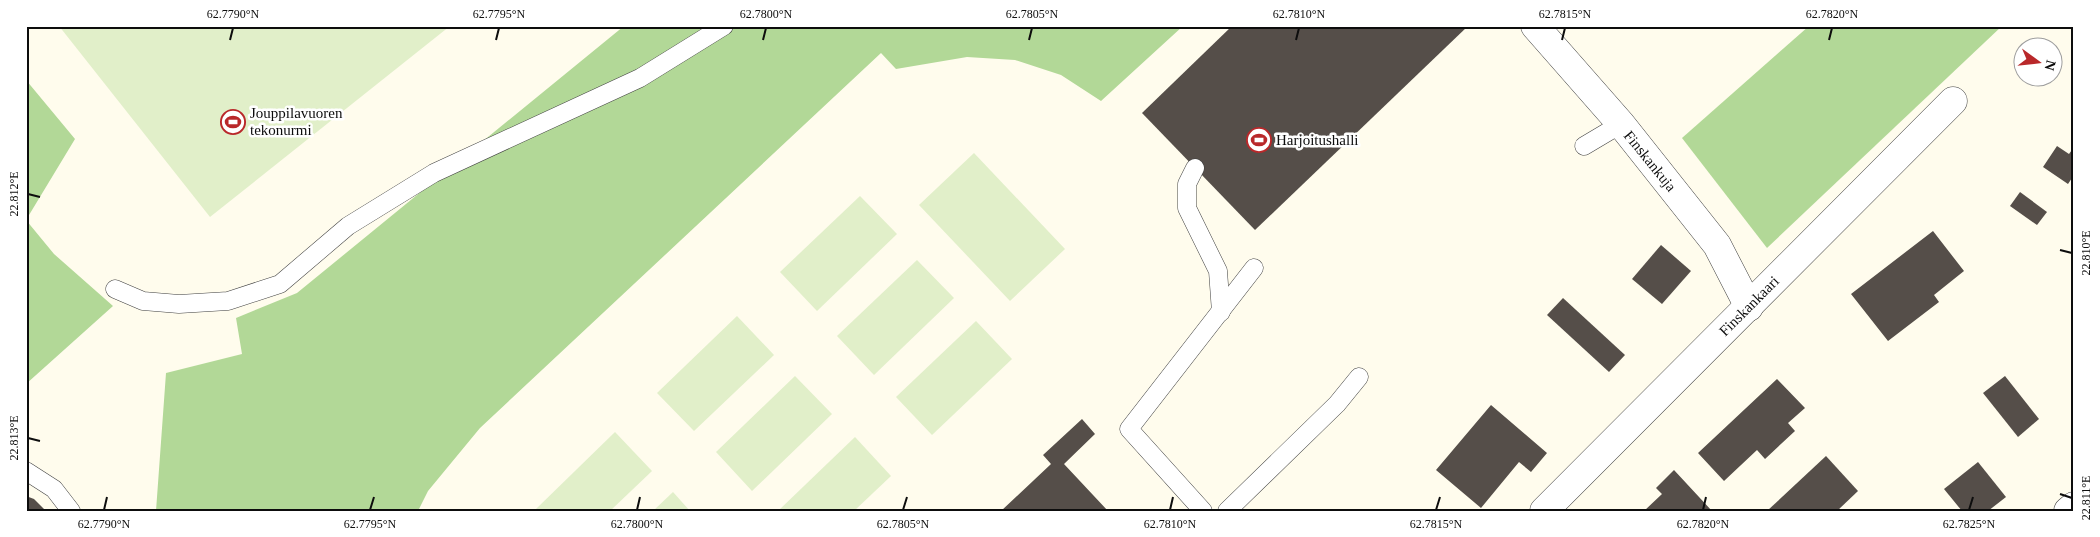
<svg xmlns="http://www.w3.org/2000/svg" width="2100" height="537" font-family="'Times New Roman',serif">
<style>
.forest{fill:#b2d897}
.pitch{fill:#e1efc9}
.building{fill:#554e49}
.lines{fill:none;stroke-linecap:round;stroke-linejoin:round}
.lane-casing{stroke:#404040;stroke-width:19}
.street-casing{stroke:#404040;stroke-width:29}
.lane{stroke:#fff;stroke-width:18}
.street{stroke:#fff;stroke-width:28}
.ticks{fill:none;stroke:#0d0d0d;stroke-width:2}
.labels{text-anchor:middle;stroke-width:5;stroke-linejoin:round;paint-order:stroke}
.poi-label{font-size:15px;fill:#0d0d0d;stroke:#fff;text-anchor:start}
.street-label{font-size:15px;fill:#0d0d0d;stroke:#fff}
.neatline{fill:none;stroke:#0d0d0d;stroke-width:2}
.ticks-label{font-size:12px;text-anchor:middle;fill:#0d0d0d}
</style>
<rect width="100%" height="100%" fill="#fffced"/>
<!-- forest -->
<g class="forest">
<polygon points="624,26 1183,26 1101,101 1061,75 1015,60 967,57 896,69 881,53 480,428 428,491 418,511 156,511 166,373 242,354 236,318 297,293"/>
<polygon points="1809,26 2002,26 1767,248 1682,138"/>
<polygon points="26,80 75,139 26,220 54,254 113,306 26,384"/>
</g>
<!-- pitch -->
<g class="pitch">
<polygon points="59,26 450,26 210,217"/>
<polygon points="974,153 1065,249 1010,301 919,205"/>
<polygon points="860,196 897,234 817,311 780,272"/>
<polygon points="917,260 954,298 874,375 837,336"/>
<polygon points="737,316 774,355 694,431 657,393"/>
<polygon points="976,321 1012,359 932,435 896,397"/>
<polygon points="795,376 832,414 752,491 716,452"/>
<polygon points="615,432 652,471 610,511 537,511 536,509"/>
<polygon points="855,437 891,476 854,511 778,511"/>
<polygon points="673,492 690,511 653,511"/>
</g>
<!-- building -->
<g class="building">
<polygon points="1232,26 1468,26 1255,230 1142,113"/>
<polygon points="2057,146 2069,154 2074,147 2074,175 2068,184 2043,167"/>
<polygon points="2020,192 2047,212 2037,225 2010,206"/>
<polygon points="1933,231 1964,271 1934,295 1939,302 1888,341 1851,294"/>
<polygon points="1661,245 1691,271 1662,304 1632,279"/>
<polygon points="1563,298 1625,355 1609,372 1547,315"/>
<polygon points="2005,376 2039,419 2018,437 1983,393"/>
<polygon points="1777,379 1805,408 1788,423 1795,431 1765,459 1757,450 1724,481 1698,453"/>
<polygon points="1491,405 1547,453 1531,472 1519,462 1481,508 1436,470"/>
<polygon points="1082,419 1095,434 1064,464 1108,511 1001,511 1051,464 1043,455"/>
<polygon points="1826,456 1858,491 1837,511 1767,511"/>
<polygon points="1978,462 2006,497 1988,511 1962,511 1944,489"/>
<polygon points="1674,470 1712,511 1644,511 1662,494 1656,488"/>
<polygon points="26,496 34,499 46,511 26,511"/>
</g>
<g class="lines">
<defs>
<g id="lane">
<polyline points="1584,146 1621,124"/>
<polyline points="1195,168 1187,184 1187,208 1218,271 1221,312"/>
<polyline points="115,289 143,301 179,304 228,301 280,284 348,226 434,173 640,78 724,26"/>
<polyline points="26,471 54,489 71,511"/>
<polyline points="1203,511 1129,429 1254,268"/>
<polyline points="1227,511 1337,404 1359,377"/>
</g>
<g id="street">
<polyline points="1535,26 1621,124 1717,245 1749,307"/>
<polyline points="1544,511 1953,101"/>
<polyline points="2068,511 2074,506"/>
</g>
</defs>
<!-- lane casing -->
<use href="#lane" class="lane-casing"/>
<!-- street casing -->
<use href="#street" class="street-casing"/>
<!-- lane -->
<use href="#lane" class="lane"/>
<!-- street -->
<use href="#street" class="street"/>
</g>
<!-- ticks -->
<path class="ticks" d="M230 40 233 28M496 40 499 28M763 40 766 28M1029 40 1032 28M1296 40 1299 28M1562 40 1565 28M1829 40 1832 28M28 194 40 197M2060 250 2072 253M28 438 40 441M2060 494 2072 498M104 510 107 497M370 510 374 497M637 510 640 497M903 510 907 497M1170 510 1173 497M1436 510 1440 497M1703 510 1706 497M1969 510 1973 497"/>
<!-- icons -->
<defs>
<symbol id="stadium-ring" viewBox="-11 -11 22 22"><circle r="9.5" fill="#fff" stroke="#b9282a" stroke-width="1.5"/><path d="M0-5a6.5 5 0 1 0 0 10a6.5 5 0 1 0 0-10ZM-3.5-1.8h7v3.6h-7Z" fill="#b9282a"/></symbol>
</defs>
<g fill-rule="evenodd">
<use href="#stadium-ring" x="219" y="108" width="28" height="28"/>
<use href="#stadium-ring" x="1245" y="126" width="28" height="28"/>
</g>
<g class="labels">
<!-- poi labels -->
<g class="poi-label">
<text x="250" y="118">Jouppilavuoren<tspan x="250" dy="17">tekonurmi</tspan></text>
<text x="1276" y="145">Harjoitushalli</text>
</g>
<!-- street labels -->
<g class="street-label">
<text transform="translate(1650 161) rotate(51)" y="5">Finskankuja</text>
<text transform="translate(1749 306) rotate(-45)" y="5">Finskankaari</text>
</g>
</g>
<!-- border -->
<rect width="2100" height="537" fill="none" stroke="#ffffff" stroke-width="55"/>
<!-- north arrow -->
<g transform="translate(2038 62) rotate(105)"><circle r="24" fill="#ffffff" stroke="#9e9e9e"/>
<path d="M0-4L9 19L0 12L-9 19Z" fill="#b9282a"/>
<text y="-8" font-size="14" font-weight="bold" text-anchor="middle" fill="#0d0d0d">N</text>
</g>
<rect x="28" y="28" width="2044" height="482" class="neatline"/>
<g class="ticks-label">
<text x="233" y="18">62.7790°N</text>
<text x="499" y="18">62.7795°N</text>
<text x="766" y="18">62.7800°N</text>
<text x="1032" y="18">62.7805°N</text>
<text x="1299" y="18">62.7810°N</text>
<text x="1565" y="18">62.7815°N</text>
<text x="1832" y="18">62.7820°N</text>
<text transform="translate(14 194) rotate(-90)" y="4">22.812°E</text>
<text transform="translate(2086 253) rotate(-90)" y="4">22.810°E</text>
<text transform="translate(14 438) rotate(-90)" y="4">22.813°E</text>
<text transform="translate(2086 498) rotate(-90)" y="4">22.811°E</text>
<text x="104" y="528">62.7790°N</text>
<text x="370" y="528">62.7795°N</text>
<text x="637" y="528">62.7800°N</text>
<text x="903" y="528">62.7805°N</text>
<text x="1170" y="528">62.7810°N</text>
<text x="1436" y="528">62.7815°N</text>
<text x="1703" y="528">62.7820°N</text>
<text x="1969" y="528">62.7825°N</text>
</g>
</svg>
